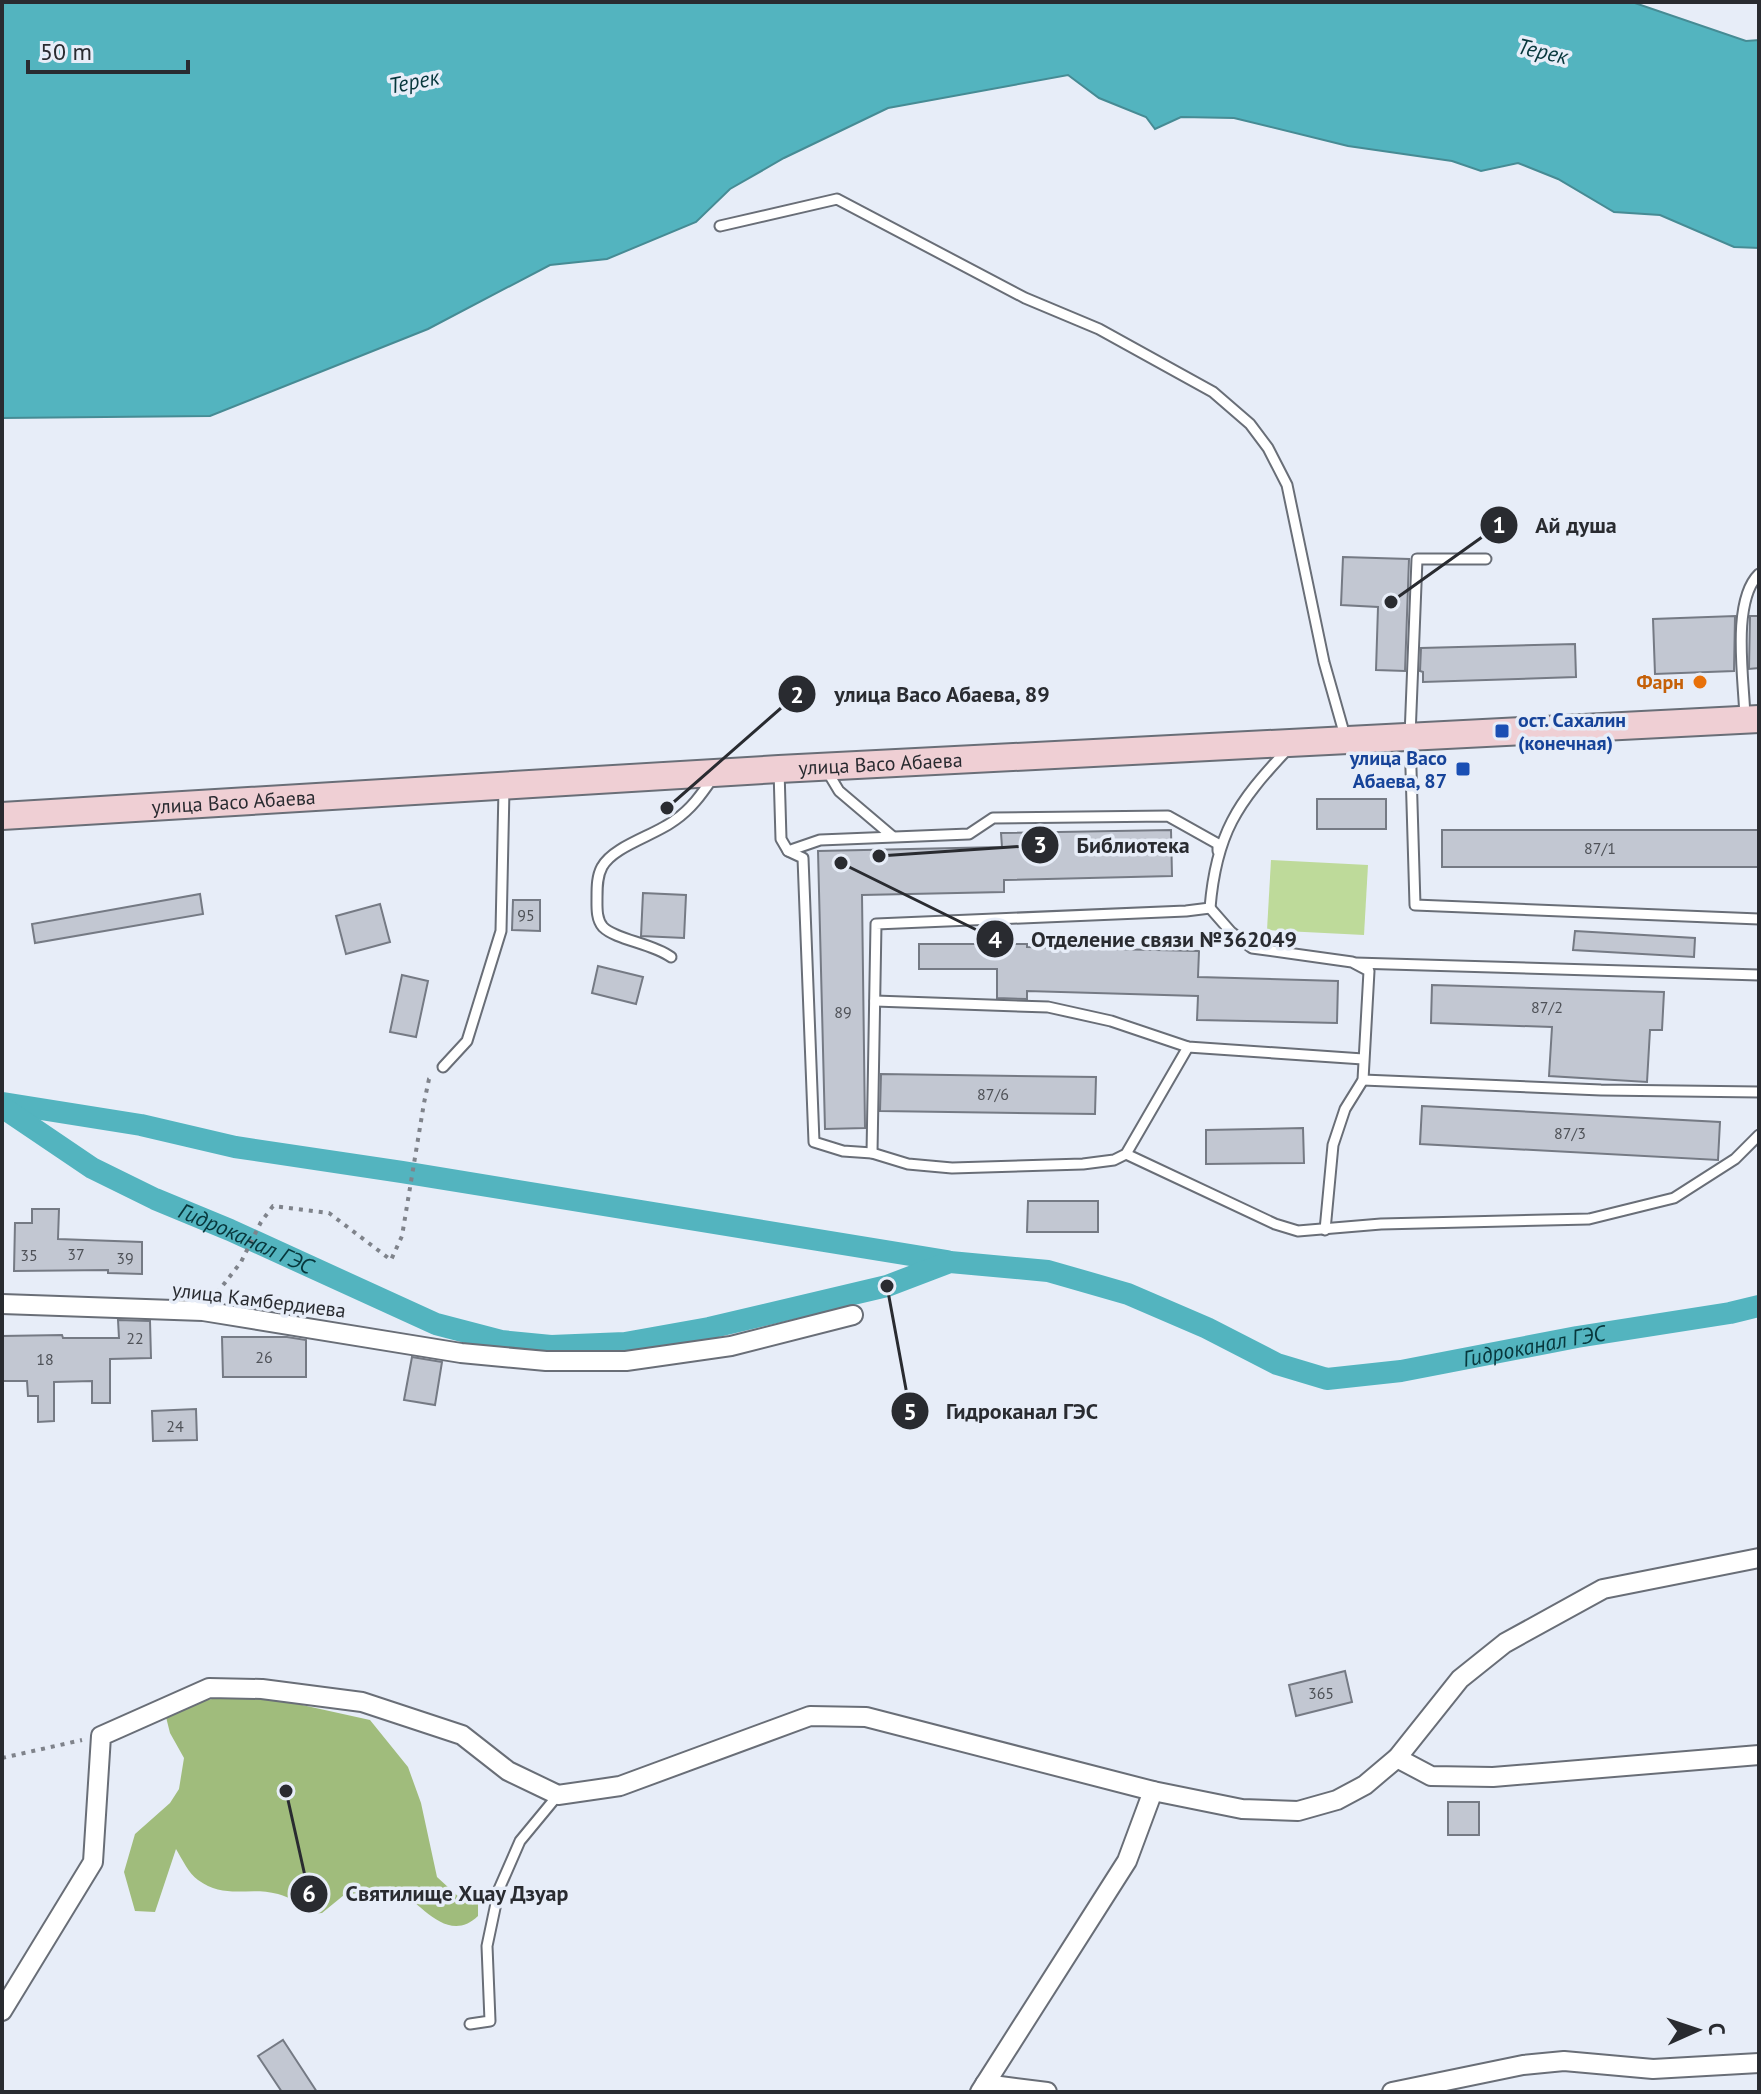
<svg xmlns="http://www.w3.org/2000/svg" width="1761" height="2094" font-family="'PT Sans',sans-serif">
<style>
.green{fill:#beda9a}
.forest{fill:#a0bc7c}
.water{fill:#53b4bf;stroke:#468b94;stroke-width:2}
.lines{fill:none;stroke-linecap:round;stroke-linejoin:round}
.canal{stroke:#53b4bf;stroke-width:22}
.building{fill:#c2c7d2;stroke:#757a84;stroke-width:2}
.lane-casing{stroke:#696e77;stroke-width:13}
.street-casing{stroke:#696e77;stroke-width:22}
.secondary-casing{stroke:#696e77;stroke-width:30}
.path{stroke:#7f838b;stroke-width:4;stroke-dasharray:4 6;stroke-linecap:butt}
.lane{stroke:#fff;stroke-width:9}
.street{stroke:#fff;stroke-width:18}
.secondary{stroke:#efcfd4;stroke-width:26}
.food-dot{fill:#e8710a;stroke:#e7edf8;stroke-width:3}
.transit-dot{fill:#1a4fb4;stroke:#e7edf8;stroke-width:3}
.labels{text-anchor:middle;stroke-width:7;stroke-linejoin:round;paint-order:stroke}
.number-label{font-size:16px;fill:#4f5258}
.food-label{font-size:20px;font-weight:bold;fill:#c56008;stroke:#e7edf8;text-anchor:end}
.transit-label{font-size:20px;font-weight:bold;fill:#164399;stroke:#e7edf8;text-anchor:start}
.street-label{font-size:20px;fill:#292b30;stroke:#e7edf8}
.water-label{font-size:22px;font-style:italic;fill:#07373c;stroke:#e7edf8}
.leader{fill:none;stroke:#292b30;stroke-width:3}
.callout-dot{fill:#292b30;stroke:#e7edf8;stroke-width:3}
.mark-label{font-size:24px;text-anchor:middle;font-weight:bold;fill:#fff}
.callout-label{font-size:22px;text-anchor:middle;font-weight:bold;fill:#292b30;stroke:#e7edf8;stroke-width:7;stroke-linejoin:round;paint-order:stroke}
</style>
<rect width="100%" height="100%" fill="#e7edf8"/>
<!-- green -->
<polygon class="green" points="1271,860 1368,865 1364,935 1267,930"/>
<!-- forest -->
<path class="forest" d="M235 1695 284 1701 370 1720 408 1767 421 1803 437 1877 461 1899 478 1903V1916C448 1945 419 1903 397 1887L344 1895 322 1913 310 1914C300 1906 291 1897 278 1894 249 1886 225 1900 198 1880 189 1874 182 1859 176 1849L155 1912 135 1911 124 1872 135 1834 170 1803 179 1789 184 1758 170 1733 165 1713 195 1702Z"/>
<!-- water -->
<polygon class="water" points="2,2 1632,2 1746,41 1759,40 1759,248 1734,247 1660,215 1614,212 1558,179 1518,163 1481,171 1452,161 1348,146 1234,118 1181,117 1155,129 1146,117 1099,98 1068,75 888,108 784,158 730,189 696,222 607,259 550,265 428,329 210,416 2,418"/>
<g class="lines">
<!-- canal -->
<g class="canal">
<polyline points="3,1103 141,1125 235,1147 402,1172 947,1261"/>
<path id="s1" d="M2 1107 92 1168 155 1199 230 1230 436 1324 501 1341 551 1346 625 1343 709 1328 887 1286 950 1262 1048 1271 1128 1294 1207 1328 1277 1364 1327 1379 1401 1371 1577 1337 1730 1313 1759 1306"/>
</g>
</g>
<!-- building -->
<g class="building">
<polygon points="1343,557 1409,559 1405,671 1376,670 1378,607 1341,605"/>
<polygon points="1735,616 1734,671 1655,674 1653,619"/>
<polygon points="1750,616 1759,616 1759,668 1749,669"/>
<polygon points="1575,644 1576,677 1423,682 1423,672 1420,671 1421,648"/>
<rect x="1317" y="799" width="69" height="30"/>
<polygon points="1171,830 1172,876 1004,880 1004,892 862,895 865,1128 825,1129 818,851 1002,847 1001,833"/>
<rect x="1442" y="830" width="317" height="37"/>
<polygon points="643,893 686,895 684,938 641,936"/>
<polygon points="200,894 203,914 35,943 32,924"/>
<polygon points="513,900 540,900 540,931 512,930"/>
<polygon points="380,904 390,942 346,954 336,916"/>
<polygon points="1575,931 1695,938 1694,957 1573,950"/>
<polygon points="919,944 1027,944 1027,947 1199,951 1198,977 1338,981 1337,1023 1197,1020 1198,996 1027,991 1027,999 997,998 997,969 919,969"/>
<polygon points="598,966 643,977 636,1004 592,993"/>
<polygon points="402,975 428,981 416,1037 390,1032"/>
<polygon points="1432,985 1664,992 1662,1030 1650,1030 1647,1082 1549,1076 1552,1027 1431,1023"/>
<polygon points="881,1074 1096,1077 1095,1114 880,1111"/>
<polygon points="1422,1106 1720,1122 1718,1160 1420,1144"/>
<polygon points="1303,1128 1304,1163 1206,1164 1206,1130"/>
<polygon points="1028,1201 1098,1201 1098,1232 1027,1232"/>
<polygon points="32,1209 59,1209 58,1239 142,1242 142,1274 108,1273 108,1270 14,1271 15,1223 32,1223"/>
<polygon points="118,1320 150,1321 151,1358 110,1359 110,1403 92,1403 92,1381 54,1382 54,1421 38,1422 38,1396 28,1396 27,1381 2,1381 2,1336 62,1335 63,1338 119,1338"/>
<polygon points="222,1337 287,1337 306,1340 306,1377 223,1377"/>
<polygon points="412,1357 442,1362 435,1405 404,1400"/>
<polygon points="196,1409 197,1440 153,1441 152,1411"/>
<polygon points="1345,1671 1352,1702 1296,1716 1289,1685"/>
<rect x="1448" y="1802" width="31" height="33"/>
<polygon points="283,2040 317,2092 282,2092 258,2056"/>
</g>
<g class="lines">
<defs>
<g id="lane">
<polyline points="720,226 837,199 1025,298 1099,329 1213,392 1250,424 1268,448 1287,485 1324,662 1345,736"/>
<polyline points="1486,559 1417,559 1410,736 1415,905 1759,919"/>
<path d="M1745 718C1744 680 1731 601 1759 574"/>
<polyline points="779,770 781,839 788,851 803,858 814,1142 843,1151 872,1153 908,1164 952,1168 1083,1164 1114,1160 1126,1154 1188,1047"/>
<polyline points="827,771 839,791 892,836"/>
<polyline points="788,851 820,840 969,834 993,818 1168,816 1218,844 1218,851"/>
<polyline points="1210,908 1231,932 1252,948 1352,962 1369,971 1363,1080 1345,1109 1333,1145 1325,1230"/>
<path d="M671 957C652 943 616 940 603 927 596 919 597 907 597 897 597 887 597 876 602 867 613 846 656 835 675 820 691 809 701 795 712 779"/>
<polyline points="1355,963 1759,975"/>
<polyline points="875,1001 1048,1007 1111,1021 1188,1047 1363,1059"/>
<polyline points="443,1067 467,1041 501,931 504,789"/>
<polyline points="1363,1080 1601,1090 1759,1092"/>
<path d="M872 1153 876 924 1186 911 1210 908C1216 834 1237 803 1287 750"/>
<polyline points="1126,1154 1275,1224 1298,1231 1381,1224 1589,1219 1674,1198 1735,1159 1759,1135"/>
<polyline points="470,2024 490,2021 487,1946 499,1889 520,1841 558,1795"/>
</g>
<g id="street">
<polyline points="2,1304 203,1311 461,1353 546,1361 626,1361 731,1346 853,1315"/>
<polyline points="1397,1758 1431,1776 1493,1777 1759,1755"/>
<polyline points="2,2011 93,1862 101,1736 209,1688 262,1689 362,1702 462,1735 508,1771 558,1795 620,1786 810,1716 866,1717 1153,1791 1242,1809 1298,1811 1337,1800 1365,1785 1397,1758 1460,1679 1505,1643 1603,1589 1759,1558"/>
<polyline points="985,2084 1047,2092"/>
<polyline points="980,2092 1127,1861 1153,1791"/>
<polyline points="1392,2092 1523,2065 1564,2061 1653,2069 1759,2063"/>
</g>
<g id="secondary">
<path id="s2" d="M2 816 779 769 1759 719"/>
</g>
</defs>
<!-- lane casing -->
<use href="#lane" class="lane-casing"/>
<!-- street casing -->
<use href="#street" class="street-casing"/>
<!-- secondary casing -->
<use href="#secondary" class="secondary-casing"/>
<!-- path -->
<g class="path">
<polyline points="217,1293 241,1262 261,1222 273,1206 329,1213 391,1260 402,1236 424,1103 429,1079 432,1077"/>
<polyline points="2,1758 82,1740"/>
</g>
<!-- lane -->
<use href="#lane" class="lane"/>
<!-- street -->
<use href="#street" class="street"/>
<!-- secondary -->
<use href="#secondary" class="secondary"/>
</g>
<!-- markers -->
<circle class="food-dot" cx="1700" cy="682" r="8"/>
<g class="transit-dot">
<rect x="1494" y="723" width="16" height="16" rx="4"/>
<rect x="1455" y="761" width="16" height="16" rx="4"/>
</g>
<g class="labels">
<!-- number labels -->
<g class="number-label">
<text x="1600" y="854">87/1</text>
<text x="526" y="921">95</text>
<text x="1547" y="1013">87/2</text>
<text x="843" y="1018">89</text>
<text x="993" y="1100">87/6</text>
<text x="1570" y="1139">87/3</text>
<text x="76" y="1260">37</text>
<text x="29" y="1261">35</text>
<text x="125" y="1264">39</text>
<text x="135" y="1344">22</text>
<text x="264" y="1363">26</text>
<text x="45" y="1365">18</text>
<text x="175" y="1432">24</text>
<text x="1321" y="1699">365</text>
</g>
<!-- food labels -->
<g class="food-label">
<text x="1684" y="689">Фарн</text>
</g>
<!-- transit labels -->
<g class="transit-label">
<text x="1518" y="727">ост. Сахалин<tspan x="1518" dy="23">(конечная)</tspan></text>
<text x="1447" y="765" text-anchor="end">улица Васо<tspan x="1447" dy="23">Абаева, 87</tspan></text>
</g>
<!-- street labels -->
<g class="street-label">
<text dy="7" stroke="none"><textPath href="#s2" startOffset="880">улица Васо Абаева</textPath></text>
<text dy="7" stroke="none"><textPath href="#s2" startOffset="232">улица Васо Абаева</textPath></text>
<text transform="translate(259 1300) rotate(7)" y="7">улица Камбердиева</text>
</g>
<!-- water labels -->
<g class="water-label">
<text transform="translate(1543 51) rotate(13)" y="8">Терек</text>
<text transform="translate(414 81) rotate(-11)" y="8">Терек</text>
<text dy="8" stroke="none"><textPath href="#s1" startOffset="278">Гидроканал ГЭС</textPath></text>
<text dy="8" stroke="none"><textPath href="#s1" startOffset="1622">Гидроканал ГЭС</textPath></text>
</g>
</g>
<!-- callouts -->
<path class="leader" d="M1391 602L1499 525M667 808L797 694M879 856L1040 845M841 863L995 939M887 1286L910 1411M286 1791L309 1894"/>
<g class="callout-dot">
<circle cx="1391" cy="602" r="8"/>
<circle cx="667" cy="808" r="8"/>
<circle cx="879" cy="856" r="8"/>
<circle cx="841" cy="863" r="8"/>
<circle cx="887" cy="1286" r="8"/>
<circle cx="286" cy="1791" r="8"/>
<circle cx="1499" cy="525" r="20"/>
<circle cx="797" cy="694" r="20"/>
<circle cx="1040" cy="845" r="20"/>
<circle cx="995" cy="939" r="20"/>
<circle cx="910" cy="1411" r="20"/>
<circle cx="309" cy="1894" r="20"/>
</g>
<g class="mark-label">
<text x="1499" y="533">1</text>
<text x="797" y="703">2</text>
<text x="1040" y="853">3</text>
<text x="995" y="948">4</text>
<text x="910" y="1420">5</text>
<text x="309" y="1902">6</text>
</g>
<g class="callout-label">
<text x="1576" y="533">Ай душа</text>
<text x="942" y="702">улица Васо Абаева, 89</text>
<text x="1133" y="853">Библиотека</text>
<text x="1164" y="947">Отделение связи №362049</text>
<text x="1022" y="1419">Гидроканал ГЭС</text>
<text x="457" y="1901">Святилище Хцау Дзуар</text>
</g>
<!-- border -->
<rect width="1761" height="2094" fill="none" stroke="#292b30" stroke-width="8"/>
<!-- north arrow -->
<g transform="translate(1697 2030) rotate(87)" stroke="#e7edf8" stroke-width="6" paint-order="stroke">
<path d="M0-6L14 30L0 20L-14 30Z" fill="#292b30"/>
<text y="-12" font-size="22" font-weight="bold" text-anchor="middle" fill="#292b30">С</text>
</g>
<!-- scale -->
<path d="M28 60v12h160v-12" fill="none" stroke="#292b30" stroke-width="4"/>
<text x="40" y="60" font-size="24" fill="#292b30" stroke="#e7edf8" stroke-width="6" paint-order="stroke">50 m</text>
</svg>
